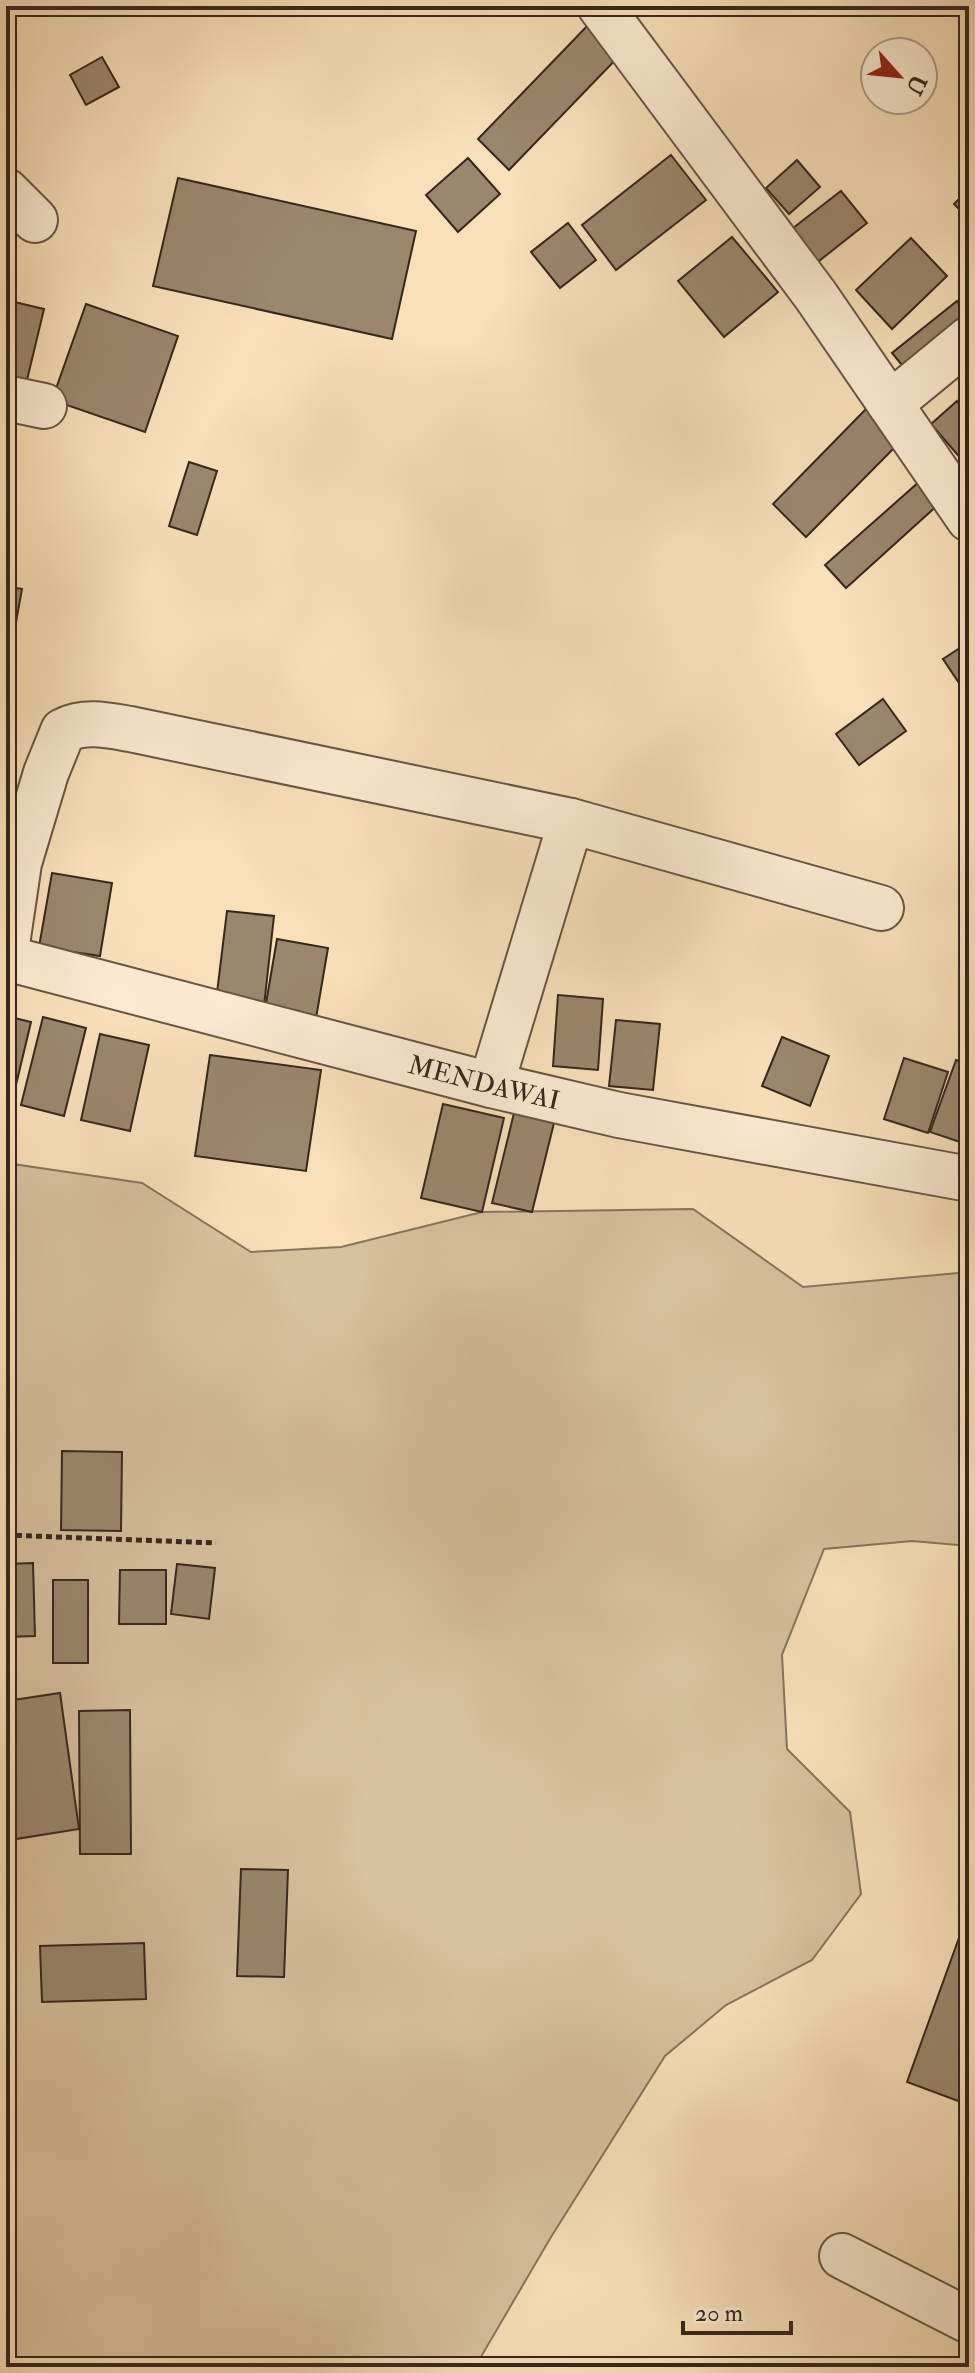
<svg xmlns="http://www.w3.org/2000/svg" width="975" height="2373" font-family="'IM FELL Double Pica',serif">
<style>
.green{fill:#d8c19e;stroke:#87745e;stroke-width:2}
.building{fill:#9b876e;stroke:#36271d;stroke-width:2}
.lines{fill:none;stroke-linecap:round;stroke-linejoin:round}
.minor-casing{stroke:#675544;stroke-width:48}
.path{stroke:#36271d;stroke-width:5;stroke-dasharray:6 4;stroke-linecap:butt}
.minor{stroke:#fbebd2;stroke-width:44}
.labels{text-anchor:middle;stroke-width:6;stroke-linejoin:round;paint-order:stroke}
.street-label{font-size:26px;fill:#36271d;stroke:#fbebd2}
</style>
<rect width="100%" height="100%" fill="#f9e0b9"/>
<filter id="stains"><feTurbulence type="fractalNoise" baseFrequency=".0025" numOctaves="4"/><feColorMatrix values="0 0 0 0 .2 0 0 0 0 .09 0 0 0 0 .02 0 0 0 .5 -.17"/></filter>
<radialGradient id="worn" r=".72"><stop offset=".6" stop-color="#630" stop-opacity="0"/><stop offset="1" stop-color="#630" stop-opacity=".3"/></radialGradient>
<!-- green -->
<polygon class="green" points="6,1163 142,1183 251,1252 341,1247 482,1212 693,1209 803,1287 969,1272 969,1546 912,1541 824,1549 782,1655 787,1749 850,1812 861,1894 812,1960 726,2005 665,2056 551,2237 475,2367 6,2367"/>
<!-- building -->
<g class="building">
<polygon points="592,21 623,52 509,170 478,139"/>
<polygon points="102,57 119,87 86,105 70,75"/>
<polygon points="671,155 706,200 616,270 582,225"/>
<polygon points="468,158 500,194 458,232 426,195"/>
<polygon points="797,160 820,187 789,214 766,188"/>
<polygon points="178,178 416,231 392,339 153,286"/>
<polygon points="969,189 969,219 954,204"/>
<polygon points="841,191 867,223 814,265 788,232"/>
<polygon points="568,223 596,260 560,288 531,252"/>
<polygon points="732,237 778,292 724,337 678,281"/>
<polygon points="911,238 947,276 892,329 856,290"/>
<polygon points="6,300 44,309 27,380 6,375"/>
<polygon points="957,301 969,316 969,327 910,375 892,353"/>
<polygon points="86,304 178,336 145,432 52,400"/>
<polygon points="957,401 969,415 969,468 931,424"/>
<polygon points="868,407 902,440 806,537 773,504"/>
<polygon points="189,462 217,471 197,535 169,526"/>
<polygon points="920,481 940,503 846,588 825,565"/>
<polygon points="6,586 22,589 15,628 6,627"/>
<polygon points="969,642 969,698 943,659"/>
<polygon points="883,699 906,731 859,765 836,734"/>
<polygon points="52,873 112,883 100,956 39,947"/>
<polygon points="227,911 274,916 264,1006 216,1001"/>
<polygon points="277,939 328,948 314,1030 263,1021"/>
<polygon points="558,995 603,999 598,1070 553,1066"/>
<polygon points="6,1016 31,1022 11,1106 6,1105"/>
<polygon points="43,1017 86,1028 64,1116 21,1105"/>
<polygon points="616,1020 660,1024 653,1090 609,1086"/>
<polygon points="100,1034 149,1045 130,1131 81,1120"/>
<polygon points="782,1037 829,1056 810,1106 762,1086"/>
<polygon points="210,1055 321,1070 306,1171 195,1156"/>
<polygon points="904,1058 948,1072 928,1133 884,1119"/>
<polygon points="956,1060 969,1065 969,1145 930,1132"/>
<polygon points="443,1104 504,1118 482,1212 421,1198"/>
<polygon points="514,1113 554,1123 532,1212 492,1203"/>
<polygon points="62,1451 122,1452 121,1531 61,1530"/>
<polygon points="33,1563 35,1636 6,1637 6,1564"/>
<polygon points="177,1564 215,1568 209,1619 171,1614"/>
<polygon points="120,1570 166,1570 166,1624 119,1624"/>
<rect x="53" y="1580" width="35" height="83"/>
<polygon points="60,1693 79,1829 16,1839 6,1767 6,1701"/>
<polygon points="130,1710 131,1854 80,1854 79,1711"/>
<polygon points="241,1869 288,1870 284,1977 237,1976"/>
<polygon points="969,1910 969,2105 907,2082"/>
<polygon points="144,1943 146,1999 42,2002 40,1946"/>
</g>
<g class="lines">
<defs>
<g id="minor">
<polyline points="600,6 816,296 969,519"/>
<polyline points="6,191 35,220"/>
<polyline points="6,398 44,406"/>
<polyline points="890,404 969,339"/>
<path d="M6 951 19 863 46 773 63 731C84 720 107 725 130 729L571 821 881 908"/>
<path id="s1" d="M6 958 491 1085 619 1115 969 1179"/>
<polyline points="491,1085 571,821"/>
<polyline points="842,2256 969,2321"/>
</g>
</defs>
<!-- minor casing -->
<use href="#minor" class="minor-casing"/>
<!-- path -->
<polyline class="path" points="6,1535 216,1543"/>
<!-- minor -->
<use href="#minor" class="minor"/>
</g>
<g class="labels">
<!-- street labels -->
<g class="street-label">
<text dy="9" stroke="none"><textPath href="#s1" startOffset="494">MENDAWAI</textPath></text>
</g>
</g>
<!-- margin -->
<rect width="975" height="2373" fill="none" stroke="#f9e0b9" stroke-width="32"/>
<rect x="8" y="8" width="959" height="2357" fill="none" stroke="#36271d" stroke-width="4"/>
<rect x="16" y="16" width="943" height="2341" fill="none" stroke="#36271d" stroke-width="2"/>
<!-- north arrow -->
<g transform="translate(899 76) rotate(117)"><circle r="38" fill="#fbebd2" stroke="#ac9d8a" stroke-width="2"/>
<path d="M0-6L14 30L0 20L-14 30Z" fill="#8f2418"/>
<text y="-12" font-size="22" font-weight="bold" text-anchor="middle" fill="#36271d">U</text>
</g>
<!-- scale -->
<path d="M683 2321v12h108v-12" fill="none" stroke="#36271d" stroke-width="4"/>
<text x="695" y="2321" font-size="24" fill="#36271d" stroke="#fbebd2" stroke-width="6" paint-order="stroke">20 m</text>
<rect width="100%" height="100%" filter="url(#stains)"/>
<rect width="100%" height="100%" fill="url(#worn)"/>
</svg>
